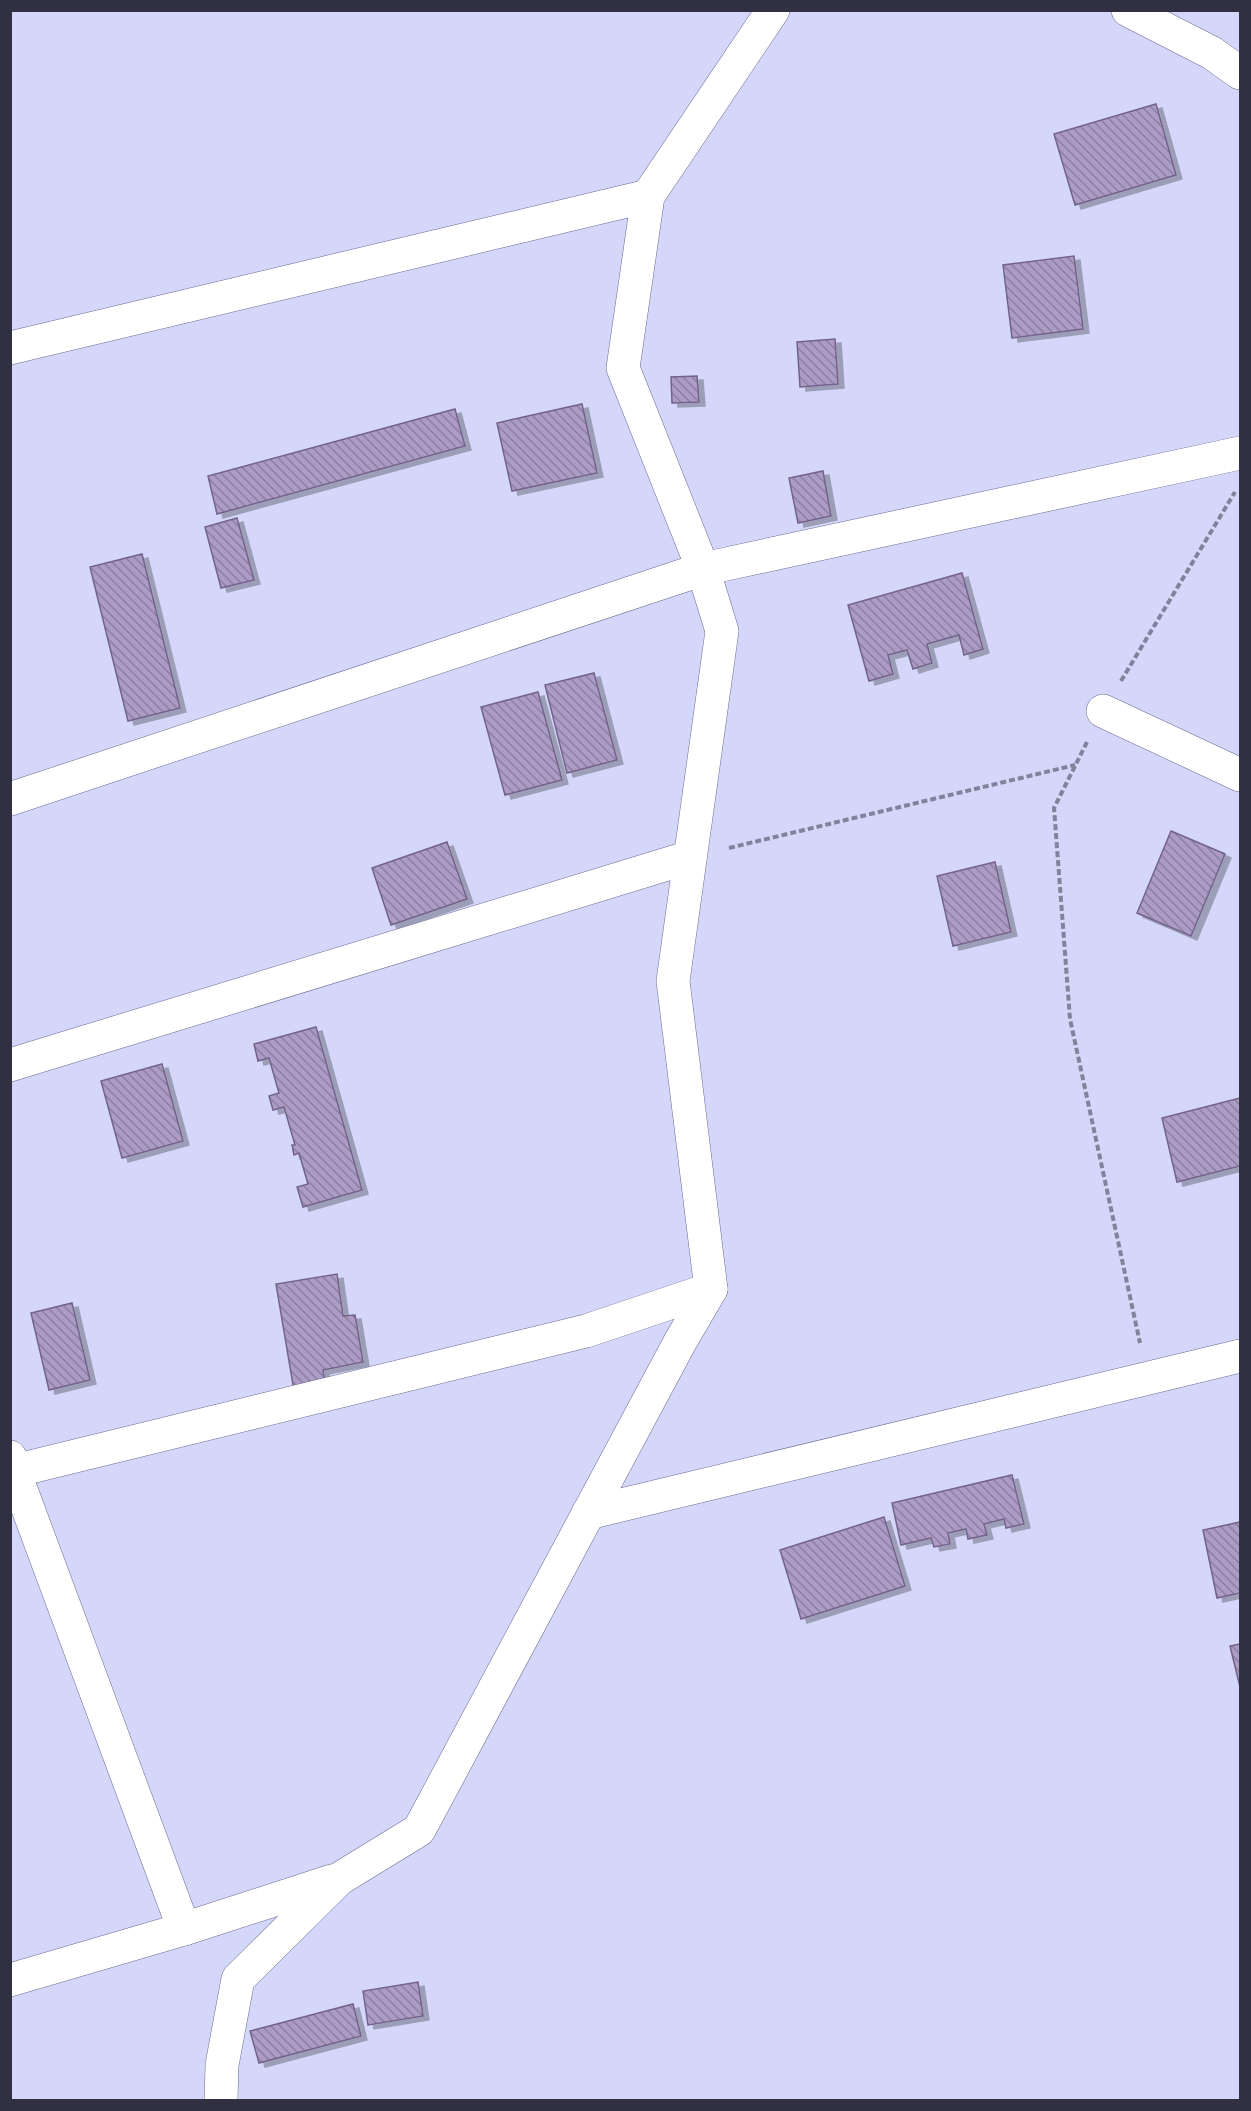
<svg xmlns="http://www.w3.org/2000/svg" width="1251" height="2111" font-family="Helvetica,sans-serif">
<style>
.building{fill:url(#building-back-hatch);stroke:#736389;stroke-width:1.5;filter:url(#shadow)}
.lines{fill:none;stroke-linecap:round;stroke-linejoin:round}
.minor-casing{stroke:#696a91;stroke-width:34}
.path{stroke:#81829c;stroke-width:4;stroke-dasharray:6 3;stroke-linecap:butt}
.minor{stroke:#fff;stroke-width:33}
</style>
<defs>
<pattern id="building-back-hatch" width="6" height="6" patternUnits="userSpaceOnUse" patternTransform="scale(1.5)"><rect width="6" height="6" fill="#ac9cc5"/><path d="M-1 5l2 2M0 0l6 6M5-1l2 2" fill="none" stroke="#8c80a2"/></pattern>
<filter id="shadow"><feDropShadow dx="6" dy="4" stdDeviation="0" flood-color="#0004"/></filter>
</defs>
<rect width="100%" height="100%" fill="#d5d7fa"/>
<!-- building -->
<g class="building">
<polygon points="1156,104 1176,175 1075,205 1054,134"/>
<polygon points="1074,256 1083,329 1012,338 1003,265"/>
<polygon points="835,339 838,384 800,387 797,342"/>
<polygon points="697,376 699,402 672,403 671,377"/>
<polygon points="582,404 597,473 512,491 497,423"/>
<polygon points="455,409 465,446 217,514 208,476"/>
<polygon points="823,471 831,516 798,523 789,478"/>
<polygon points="237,518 254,580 221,588 205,527"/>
<polygon points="142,554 180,708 128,721 90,567"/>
<polygon points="962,573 983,649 964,655 959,635 927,644 932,663 913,669 907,650 888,655 893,674 869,681 848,605"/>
<polygon points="594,673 617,760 567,773 545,685"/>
<polygon points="538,692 562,780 505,795 481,707"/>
<polygon points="1171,831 1225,854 1191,936 1137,913"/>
<polygon points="447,842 467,899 391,925 372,868"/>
<polygon points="995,862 1011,932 953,946 937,876"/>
<polygon points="316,1027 362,1190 303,1207 297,1187 308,1184 299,1153 294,1155 292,1145 295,1145 284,1107 273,1110 269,1096 279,1093 269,1058 258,1061 254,1044"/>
<polygon points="162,1064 183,1141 122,1158 101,1081"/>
<polygon points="1240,1098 1240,1166 1177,1182 1162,1118"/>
<polygon points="337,1274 343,1316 355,1315 363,1362 323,1370 325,1386 294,1391 276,1284"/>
<polygon points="72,1303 90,1380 49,1390 31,1313"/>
<polygon points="1012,1475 1024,1524 1006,1528 1004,1519 984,1524 987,1535 968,1539 966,1529 948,1533 950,1544 934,1547 931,1538 901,1545 892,1503"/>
<polygon points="884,1517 905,1586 801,1619 780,1550"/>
<polygon points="1240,1522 1240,1593 1217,1598 1203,1530"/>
<polygon points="1240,1644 1240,1687 1230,1646"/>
<polygon points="418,1982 423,2016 368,2025 363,1991"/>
<polygon points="353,2004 361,2036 259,2063 250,2031"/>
</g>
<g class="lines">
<defs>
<g id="minor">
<polyline points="1128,10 1212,53 1240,73"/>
<polyline points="10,348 648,196"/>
<polyline points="1103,711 1240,775"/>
<polyline points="10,799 703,569 1240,453"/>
<polyline points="10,1065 690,857"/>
<polyline points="10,1457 14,1471 184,1929"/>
<polyline points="10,1472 586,1331 711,1289"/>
<polyline points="588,1513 1240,1356"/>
<polyline points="10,1980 184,1929 332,1881"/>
<polyline points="221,2100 222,2065 238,1979 339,1879 419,1830 680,1342 711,1289 673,981 722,631 703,569 623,368 648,196 773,10"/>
</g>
</defs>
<!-- minor casing -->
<use href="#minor" class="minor-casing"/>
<!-- path -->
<g class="path">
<polyline points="1121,681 1235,492"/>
<polyline points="1087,742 1054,808 1070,1019 1140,1343"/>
<polyline points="729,848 1075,765"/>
</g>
<!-- minor -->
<use href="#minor" class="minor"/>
</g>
<!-- border -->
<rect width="1251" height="2111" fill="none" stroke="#303042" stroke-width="24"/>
</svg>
